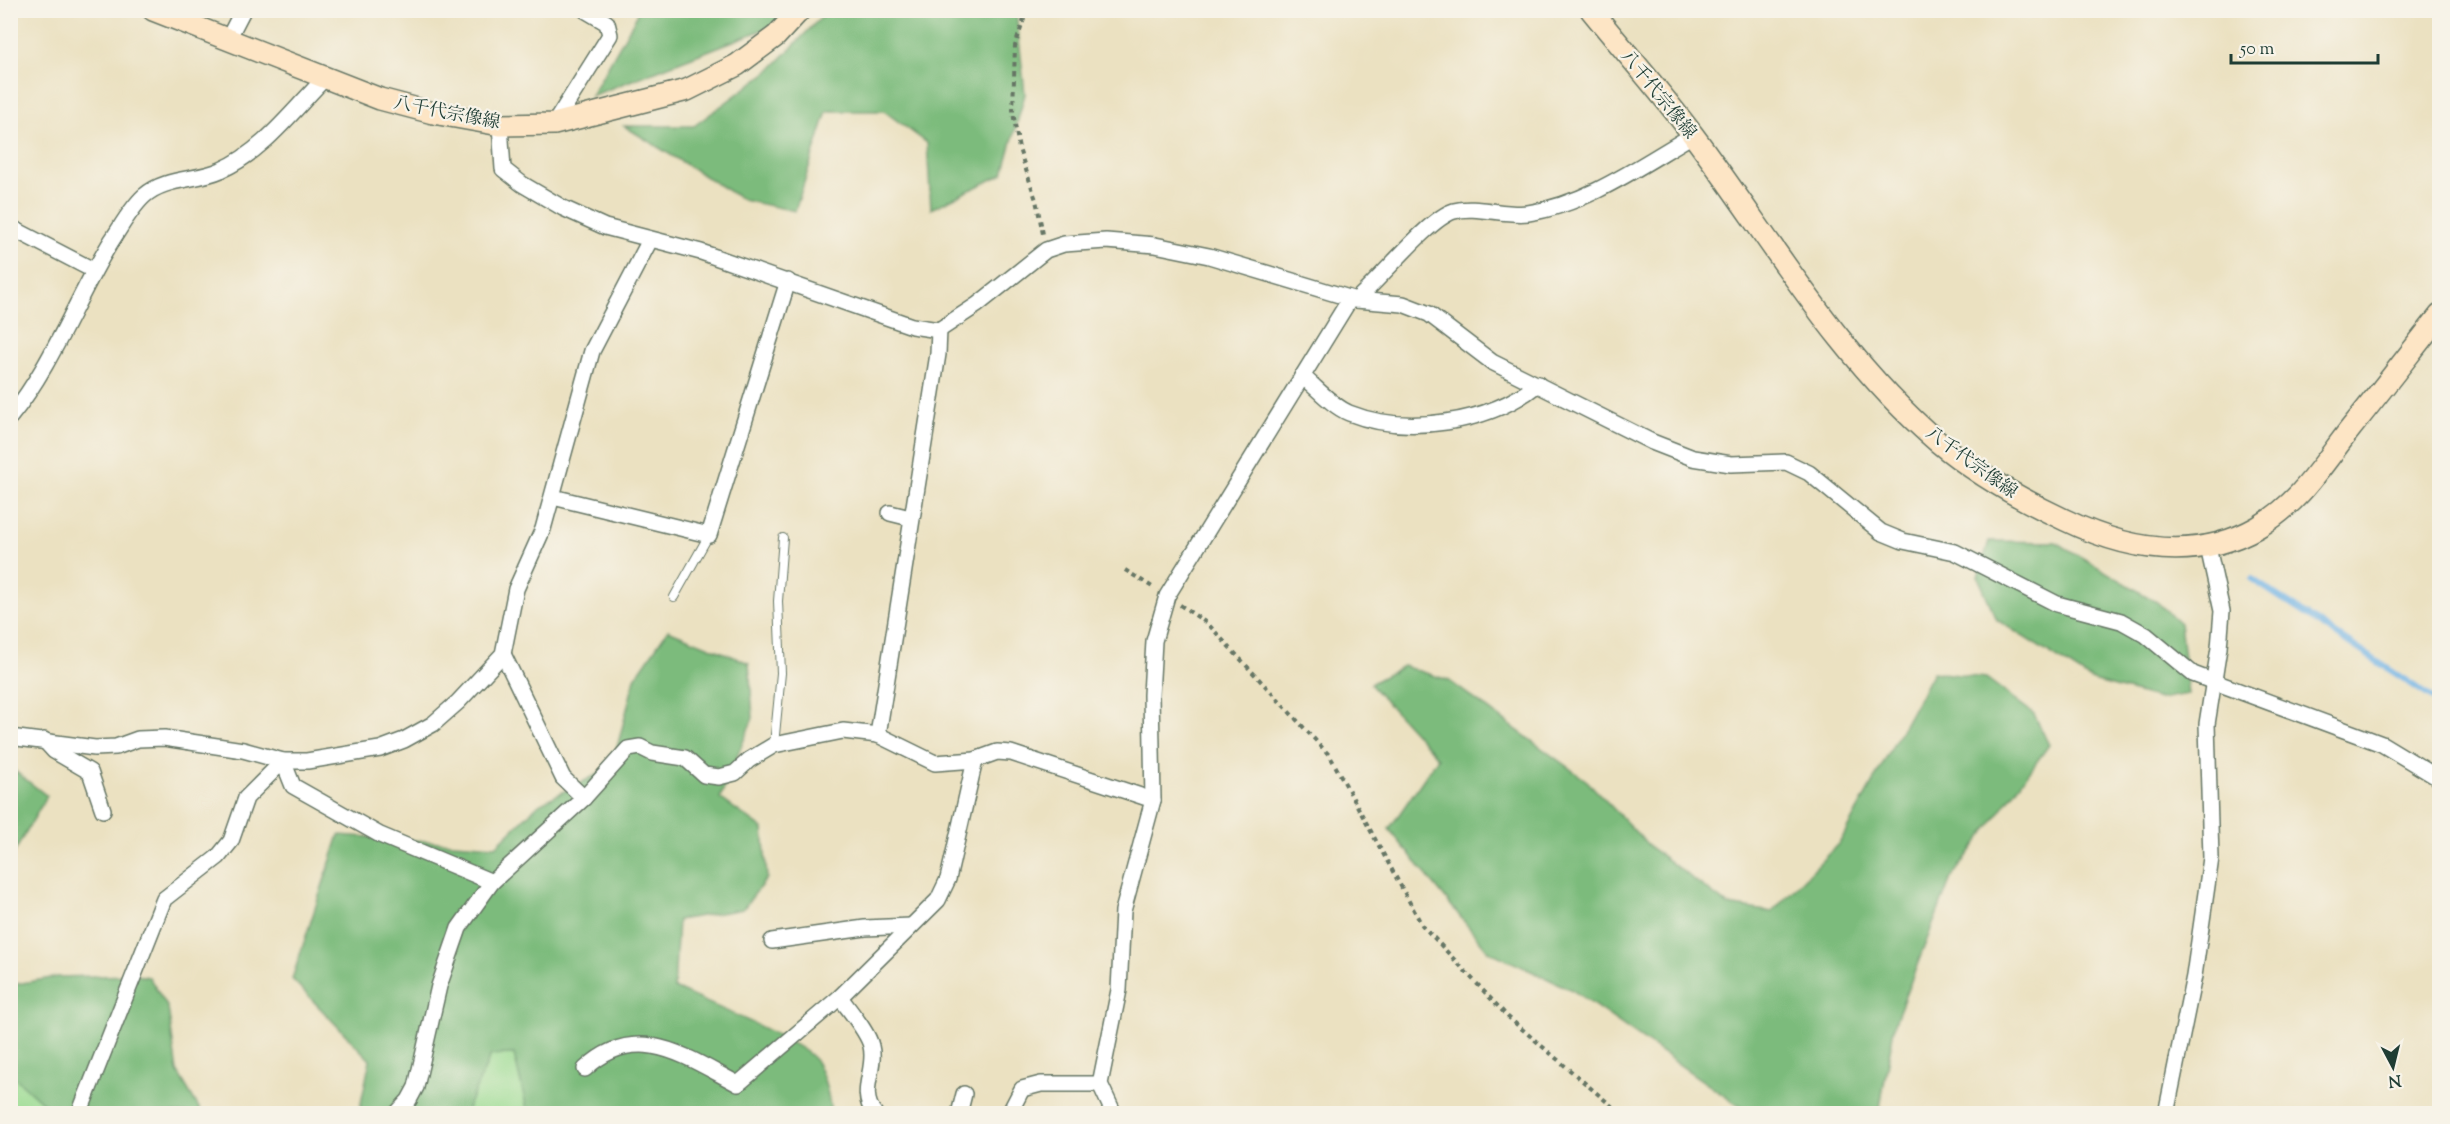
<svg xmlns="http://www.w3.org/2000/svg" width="2450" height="1124" font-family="'Sorts Mill Goudy','Noto Serif JP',serif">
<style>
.green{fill:#9adb91;stroke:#5c8c62;stroke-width:1.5}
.forest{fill:#7bbb7b;stroke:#4d7c58;stroke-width:1.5}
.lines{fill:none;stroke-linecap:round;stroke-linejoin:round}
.stream{stroke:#70b3e5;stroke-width:6}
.lane-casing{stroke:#667665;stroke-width:10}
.street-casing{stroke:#667665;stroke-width:18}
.secondary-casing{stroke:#667665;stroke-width:24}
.path{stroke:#667665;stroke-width:4;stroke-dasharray:4.5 4.5;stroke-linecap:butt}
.lane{stroke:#fff;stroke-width:8}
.street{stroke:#fff;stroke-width:15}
.secondary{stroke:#fde5c5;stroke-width:21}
.labels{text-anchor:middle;stroke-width:4.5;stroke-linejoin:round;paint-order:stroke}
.street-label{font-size:18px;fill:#1f3d34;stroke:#f7f3e8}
</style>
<rect width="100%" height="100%" fill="#f7f3e8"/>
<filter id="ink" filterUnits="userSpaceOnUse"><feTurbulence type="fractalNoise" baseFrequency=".0167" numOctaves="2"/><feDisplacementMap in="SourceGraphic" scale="12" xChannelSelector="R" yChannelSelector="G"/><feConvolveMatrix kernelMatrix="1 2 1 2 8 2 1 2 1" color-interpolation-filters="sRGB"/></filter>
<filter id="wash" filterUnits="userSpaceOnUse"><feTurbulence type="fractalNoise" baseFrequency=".008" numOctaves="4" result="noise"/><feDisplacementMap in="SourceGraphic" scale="24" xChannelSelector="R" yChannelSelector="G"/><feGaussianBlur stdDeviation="1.35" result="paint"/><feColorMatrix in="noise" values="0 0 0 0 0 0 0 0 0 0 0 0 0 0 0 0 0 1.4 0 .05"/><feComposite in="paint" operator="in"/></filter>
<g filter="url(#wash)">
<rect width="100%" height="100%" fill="#ebe1c1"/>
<!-- green -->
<g class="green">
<polygon points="11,992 102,1113 11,1113"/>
<polygon points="489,1019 643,1114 416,1114"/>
</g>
<!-- forest -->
<g class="forest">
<polygon points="637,11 811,11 591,96 636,17"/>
<polygon points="827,11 1016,11 1025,94 1003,174 931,209 927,143 884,111 827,111 795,211 743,200 624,126 694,126 771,69"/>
<polygon points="1989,541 2056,542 2157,602 2180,623 2188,694 2160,699 2093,681 1997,620 1978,577"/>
<path d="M668 630 749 663 753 718 720 798 763 829 767 878 743 909 678 920 674 988C698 999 804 1042 815 1060 824 1074 829 1097 831 1113H528L514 1054 491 1055 465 1113H359L370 1060 292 979 339 835 496 846 539 804 612 767 635 678Z"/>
<polygon points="1403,666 1448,680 1587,781 1650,847 1728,905 1772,912 1840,842 1933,672 1986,678 2034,714 2049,745 1951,878 1895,1022 1879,1113 1749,1113 1572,990 1488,951 1389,829 1438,758 1370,684"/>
<polygon points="11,768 47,796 11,858"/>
<polygon points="136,975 149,977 168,1008 177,1071 202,1113 54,1113 11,1074 11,985 57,977"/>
</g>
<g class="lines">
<!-- stream -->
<polyline class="stream" points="2252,579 2440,703"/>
</g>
</g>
<g filter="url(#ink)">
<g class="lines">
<defs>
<g id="lane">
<polyline points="674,597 709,535"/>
<polyline points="774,745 781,673 778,601 783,538"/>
</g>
<g id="street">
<polyline points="228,39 243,10"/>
<polyline points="554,124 610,35 607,23 585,10"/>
<polyline points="500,125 503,169 522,184 563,208 605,227 701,252 912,326 939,330 977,305 1046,250 1064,244 1106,241 1155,245 1209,256 1356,300 1403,304 1429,314 1492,362 1652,442 1693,458 1731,464 1786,462 1809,473 1881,532 1903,541 1955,552 2057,604 2121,621 2146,635 2193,674 2382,744 2440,779"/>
<polyline points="10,227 93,270"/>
<path d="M1356 300C1379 281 1429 218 1454 211 1475 205 1505 216 1528 213 1588 204 1641 165 1693 135"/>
<path d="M1302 376C1316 387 1332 406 1349 413 1407 436 1490 423 1538 384"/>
<path d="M10 417C54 363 76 298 112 240 122 225 131 208 144 196 165 177 197 181 221 170 263 152 294 109 326 77"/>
<polyline points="553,497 709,535 788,281"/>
<polyline points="890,513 910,518"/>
<polyline points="503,654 563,778 584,798"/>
<polyline points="878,735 938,354 939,330"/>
<polyline points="10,737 95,748 116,747 138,739 164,738 243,750 283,761 307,761 380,749 404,740 433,724 458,702 503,654 516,589 543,529 592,351 650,240"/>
<polyline points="44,740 54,751 90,772 103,810"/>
<polyline points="772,941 865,928 911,926"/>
<path d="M840 997C848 1009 868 1032 871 1046 877 1070 857 1092 875 1114"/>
<path d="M585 1069C637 1020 686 1057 738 1084L840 997 938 900 948 879 975 760"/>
<polyline points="79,1114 164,899 218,857 231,841 246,798 283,761 293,786 380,835 492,882"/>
<polyline points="396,1114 409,1100 416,1087 439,986 459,928 492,882 584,798 628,749 640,747 652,753 685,758 704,775 719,777 735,773 749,760 774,745 843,731 878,735 935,763 975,760 997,752 1011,753 1153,800"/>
<polyline points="959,1114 964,1094"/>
<polyline points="1009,1114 1022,1089 1041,1084 1100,1084"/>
<polyline points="1114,1114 1100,1084 1119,990 1123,911 1153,800 1151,695 1154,641 1167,596 1350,299"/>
<polyline points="2166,1114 2194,976 2211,858 2207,724 2219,648 2222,611 2208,547"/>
</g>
<g id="secondary">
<polyline points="153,10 380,99 433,113 500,125 554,124 687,90 737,65 776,36 800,10"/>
<path d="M1591 10C1625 52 1661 92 1693 135 1771 239 1838 357 1938 442 1976 474 2020 499 2065 520 2127 550 2195 563 2258 527 2300 503 2322 465 2351 428 2381 391 2410 353 2440 315"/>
</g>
</defs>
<!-- lane casing -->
<use href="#lane" class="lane-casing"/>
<!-- street casing -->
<use href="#street" class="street-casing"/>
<!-- secondary casing -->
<use href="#secondary" class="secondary-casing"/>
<!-- path -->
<g class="path">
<polyline points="1027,10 1015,46 1013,112 1019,149 1036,200 1043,234"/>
<polyline points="1125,570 1154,588"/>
<polyline points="1180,605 1208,624 1330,756 1422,925 1508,1017 1621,1114"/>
</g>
<!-- lane -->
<use href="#lane" class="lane"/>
<!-- street -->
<use href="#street" class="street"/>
<!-- secondary -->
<use href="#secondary" class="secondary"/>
</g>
</g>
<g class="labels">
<!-- street labels -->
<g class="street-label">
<text transform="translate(1659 94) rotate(51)" y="6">八千代宗像線</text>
<text transform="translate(447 112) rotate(11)" y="6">八千代宗像線</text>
<text transform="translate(1972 462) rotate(36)" y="6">八千代宗像線</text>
</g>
</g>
<!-- margin -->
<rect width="2450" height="1124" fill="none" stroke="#f7f3e8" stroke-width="36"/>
<!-- north arrow -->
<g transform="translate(2393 1067) rotate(173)" stroke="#f7f3e8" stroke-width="4.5" paint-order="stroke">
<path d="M0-4.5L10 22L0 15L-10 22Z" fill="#1f3d34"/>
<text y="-9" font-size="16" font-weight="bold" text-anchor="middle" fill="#1f3d34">N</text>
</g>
<!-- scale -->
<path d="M2231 54v9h147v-9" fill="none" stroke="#1f3d34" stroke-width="3"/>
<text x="2240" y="54" font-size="18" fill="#1f3d34" stroke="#f7f3e8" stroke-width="4.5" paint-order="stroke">50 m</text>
</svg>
